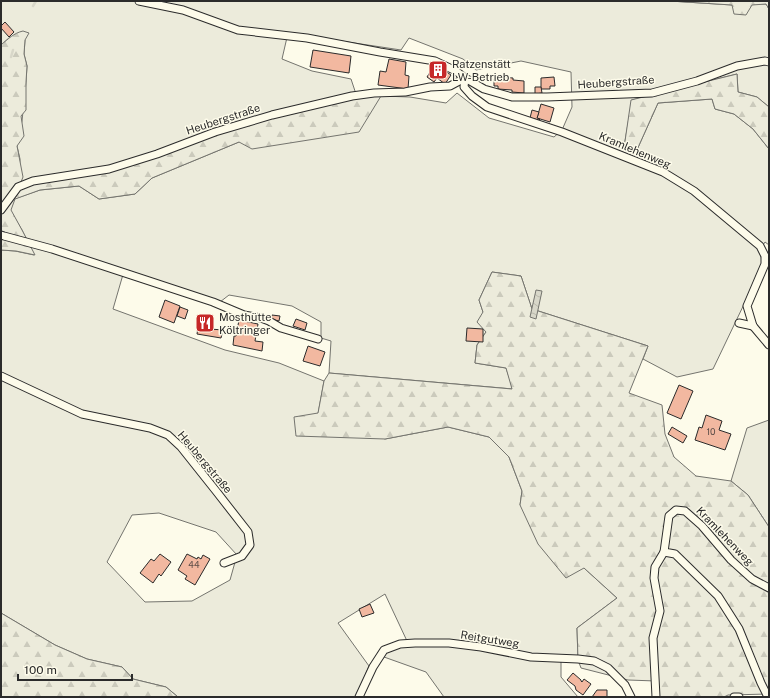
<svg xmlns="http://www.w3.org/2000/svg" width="770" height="698" font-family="'Public Sans',sans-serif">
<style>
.grass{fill:#ecebdb;stroke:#74746e;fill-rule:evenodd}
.forest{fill:url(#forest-firs);stroke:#74746e}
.water{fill:url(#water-waves);stroke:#74746e}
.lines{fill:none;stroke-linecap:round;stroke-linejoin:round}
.stream{stroke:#d8d7c9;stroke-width:2.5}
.building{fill:#f2b8a0;stroke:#2b2b2b}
.street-casing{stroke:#2b2b2b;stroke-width:9}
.street{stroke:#fdfbea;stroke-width:7}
.labels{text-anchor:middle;stroke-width:3;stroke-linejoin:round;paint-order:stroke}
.number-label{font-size:9px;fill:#5d4e48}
.poi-label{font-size:11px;fill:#2b2b2b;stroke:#fdfbea;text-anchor:start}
.street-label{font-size:11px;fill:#2b2b2b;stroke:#fdfbea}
</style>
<defs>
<pattern id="forest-firs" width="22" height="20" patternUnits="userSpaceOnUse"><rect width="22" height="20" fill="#ecebdb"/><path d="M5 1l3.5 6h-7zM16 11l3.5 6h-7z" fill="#cbcabc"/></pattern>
<pattern id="water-waves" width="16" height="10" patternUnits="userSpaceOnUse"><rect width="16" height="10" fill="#d8d7c9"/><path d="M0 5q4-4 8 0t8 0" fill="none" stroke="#bab9ad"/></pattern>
</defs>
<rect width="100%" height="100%" fill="#fdfbea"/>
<!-- grass -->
<g class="grass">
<path d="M1 1H670L732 5 766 4 769 9V107L757 97 738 92 737 74 632 100 624 147 636 152 658 103 712 99 715 109 734 114 753 129 769 149V245L765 242 760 250 762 262 758 275 713 369 677 377 643 359 648 346 532 309 521 276 492 272 479 300 483 312 486 332 477 345 475 363 506 368 513 389 329 373 331 341 321 338V322L292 306 229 295 220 302 124 271 113 309 225 350 279 363 324 381 318 414 385 439 448 427 489 437 509 457 522 491 520 505 584 568 617 598 577 628 578 660 561 659V677L578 697H444L426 672 384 657 382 649 407 641 385 594 338 623 369 666 356 697H178L166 687 133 679 122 667 87 659 55 645 1 613V250L15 251 34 255 22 230 10 210 14 199 40 190 79 186 99 199 135 194 152 178 239 142 381 96 410 97 446 103 457 93 489 118 554 137 562 130 572 107 571 72 521 61 476 70 463 59 409 38 401 50 288 33 282 59 312 71 351 79 356 94 129 164 19 187 20 159 17 146 22 121 26 82 27 66 24 54 25 40 10 37 1 45ZM159 513 216 532 237 555 230 580 192 601 145 602 107 562 132 515Z"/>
<polygon points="769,420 769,527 748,495 731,481 747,428"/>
</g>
<!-- forest -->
<g class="forest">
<polygon points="670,1 769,1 769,9 766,4 752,5 746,15 734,14 732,5"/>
<path d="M23 31 29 33 25 40 24 54 27 66 26 82V110L21 116 24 136 17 146 23 177 19 187 96 172 215 133 356 94 381 96 359 132 252 149 239 142 152 178 135 194 99 199 79 186 40 190 15 199 11 210 22 230 35 255 16 251 1 250V45C8 39 14 33 23 31Z"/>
<polygon points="737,74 738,92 757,97 769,107 769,149 753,129 734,114 715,109 712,99 658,103 636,152 624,148 631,100"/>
<polygon points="492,272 521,276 532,309 648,346 629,393 662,405 665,434 674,457 696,476 731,481 748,495 769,527 769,694 728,695 724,697 658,697 656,681 628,680 581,668 578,660 577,628 617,598 584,568 566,578 538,544 520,505 522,491 509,457 489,437 448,427 385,439 296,436 294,417 318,413 324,381 329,373 512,389 506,368 475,363 477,345 486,332 477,322 483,312 479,300"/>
<polygon points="1,613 55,645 87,659 122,667 133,679 166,687 178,697 1,697"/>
</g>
<!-- water -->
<polygon class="water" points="536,290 542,291 536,319 530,317"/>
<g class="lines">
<!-- stream -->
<g class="stream">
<polyline points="33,6 36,1"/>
<polyline points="11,57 13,50"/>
</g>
</g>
<!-- building -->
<g class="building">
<polygon points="5,22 14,32 9,37 1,28 1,26"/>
<polygon points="313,50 351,56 349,73 310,67"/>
<polygon points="389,59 406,62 405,75 409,76 408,89 378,85 380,71 386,72"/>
<polygon points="435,64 451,75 445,84 437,78 434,82 427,77"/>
<polygon points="499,77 513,78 513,80 524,81 524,93 512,92 512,90 498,89 498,86 494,86 494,79 499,79"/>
<polygon points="554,77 555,86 550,86 550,89 541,89 541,78"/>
<polygon points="535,87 541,87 542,93 535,94"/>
<polygon points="541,104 554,108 550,122 537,118"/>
<polygon points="532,110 539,112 537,118 540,119 539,120 530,118"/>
<polygon points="165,300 180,306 174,323 159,317"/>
<polygon points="180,307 188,310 185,319 177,316"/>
<polygon points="200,315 212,317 210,329 223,330 221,338 197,334"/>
<polygon points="272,315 280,316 279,321 271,319"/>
<polygon points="296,319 307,323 305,330 293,326"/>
<polygon points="239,320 258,324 255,341 263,342 262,351 233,345 234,336 236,336"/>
<polygon points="467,328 483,329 483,342 466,341"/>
<polygon points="308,346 325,352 320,366 303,361"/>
<polygon points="679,385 693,391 681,419 667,413"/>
<polygon points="706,415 722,421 719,430 731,434 725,450 695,440 699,427 702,428"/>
<polygon points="672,427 687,436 683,443 668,434"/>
<polygon points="160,554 171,562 161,576 159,574 153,583 140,573 151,559 154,561"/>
<polygon points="187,554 197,559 198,557 201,559 203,555 210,559 195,585 185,579 187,576 178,570"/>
<polygon points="370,604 374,613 362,617 359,609"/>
<polygon points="573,673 581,680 581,681 582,682 584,679 591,684 583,695 576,690 575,686 567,680"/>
<polygon points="597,690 607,690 607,697 592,697"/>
</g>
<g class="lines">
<defs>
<g id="street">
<polyline points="139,1 183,10 238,30 307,38 380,52 435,61 456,71 465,78 484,89 512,97 547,97 652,93 697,81 737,66 765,61 769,62"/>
<polyline points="465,78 464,87 472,96 487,107 562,132 663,172 694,191 760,246 765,256 765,264 747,306 753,326 769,345"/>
<polyline points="1,210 18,187 33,181 109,169 157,154 215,132 272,115 352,96 374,93 405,92 430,87 450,86 465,78"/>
<polyline points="1,235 4,236 52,249 213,302 232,310 244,315 261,318 269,321 281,328 318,339"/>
<polyline points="739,323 753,326"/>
<polyline points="1,376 82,414 150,428 168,435 181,447 216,491 248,532 250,545 242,556 224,563"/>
<polyline points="359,697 373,667 384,650 400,644 415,643 449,643 481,647 531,657 578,659 594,661 608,668 625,685 631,697"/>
<polyline points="656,697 653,638 660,611 654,578 655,567 664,552"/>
<polyline points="734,697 739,697"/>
<polyline points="768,697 761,683 739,629 718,596 675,554 664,552 669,516 676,510 685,511 702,526 731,560 752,579 769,588"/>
</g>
</defs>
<!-- street casing -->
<use href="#street" class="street-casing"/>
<!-- street -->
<use href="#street" class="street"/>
</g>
<!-- icons -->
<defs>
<symbol id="building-square" viewBox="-11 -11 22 22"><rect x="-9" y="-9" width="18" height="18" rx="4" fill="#c62828" stroke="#fdfbea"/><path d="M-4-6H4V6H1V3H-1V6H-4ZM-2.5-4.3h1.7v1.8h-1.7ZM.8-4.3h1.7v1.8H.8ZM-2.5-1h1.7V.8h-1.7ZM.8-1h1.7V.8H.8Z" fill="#fff"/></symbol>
<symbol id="restaurant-square" viewBox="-11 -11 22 22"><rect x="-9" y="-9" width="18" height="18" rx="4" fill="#c62828" stroke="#fdfbea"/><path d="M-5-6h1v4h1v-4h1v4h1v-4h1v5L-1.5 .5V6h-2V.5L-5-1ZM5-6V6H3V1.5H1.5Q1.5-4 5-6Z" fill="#fff"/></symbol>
</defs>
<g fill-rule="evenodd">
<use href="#building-square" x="427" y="59" width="22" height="22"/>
<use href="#restaurant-square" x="194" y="312" width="22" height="22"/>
</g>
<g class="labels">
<!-- number labels -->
<g class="number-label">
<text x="711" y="435">10</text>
<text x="194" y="568">44</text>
</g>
<!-- poi labels -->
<g class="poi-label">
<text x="452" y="68">Ratzenstätt<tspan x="452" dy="13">LW-Betrieb</tspan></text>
<text x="219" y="321">Mosthütte<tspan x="219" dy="13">Költringer</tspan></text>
</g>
<!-- street labels -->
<g class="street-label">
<text transform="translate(616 82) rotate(-4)" y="4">Heubergstraße</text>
<text transform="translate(223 119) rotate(-18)" y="4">Heubergstraße</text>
<text transform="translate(635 150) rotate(23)" y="4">Kramlehenweg</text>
<text transform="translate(205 462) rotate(50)" y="4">Heubergstraße</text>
<text transform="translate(725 536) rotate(46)" y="4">Kramlehenweg</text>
<text transform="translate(490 639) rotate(9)" y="4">Reitgutweg</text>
</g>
</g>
<!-- border -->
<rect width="770" height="698" fill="none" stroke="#2b2b2b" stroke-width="4"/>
<!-- scale -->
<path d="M18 674v6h114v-6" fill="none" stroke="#2b2b2b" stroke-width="2"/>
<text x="24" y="674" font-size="12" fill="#2b2b2b" stroke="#fdfbea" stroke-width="3" paint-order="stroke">100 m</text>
</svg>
